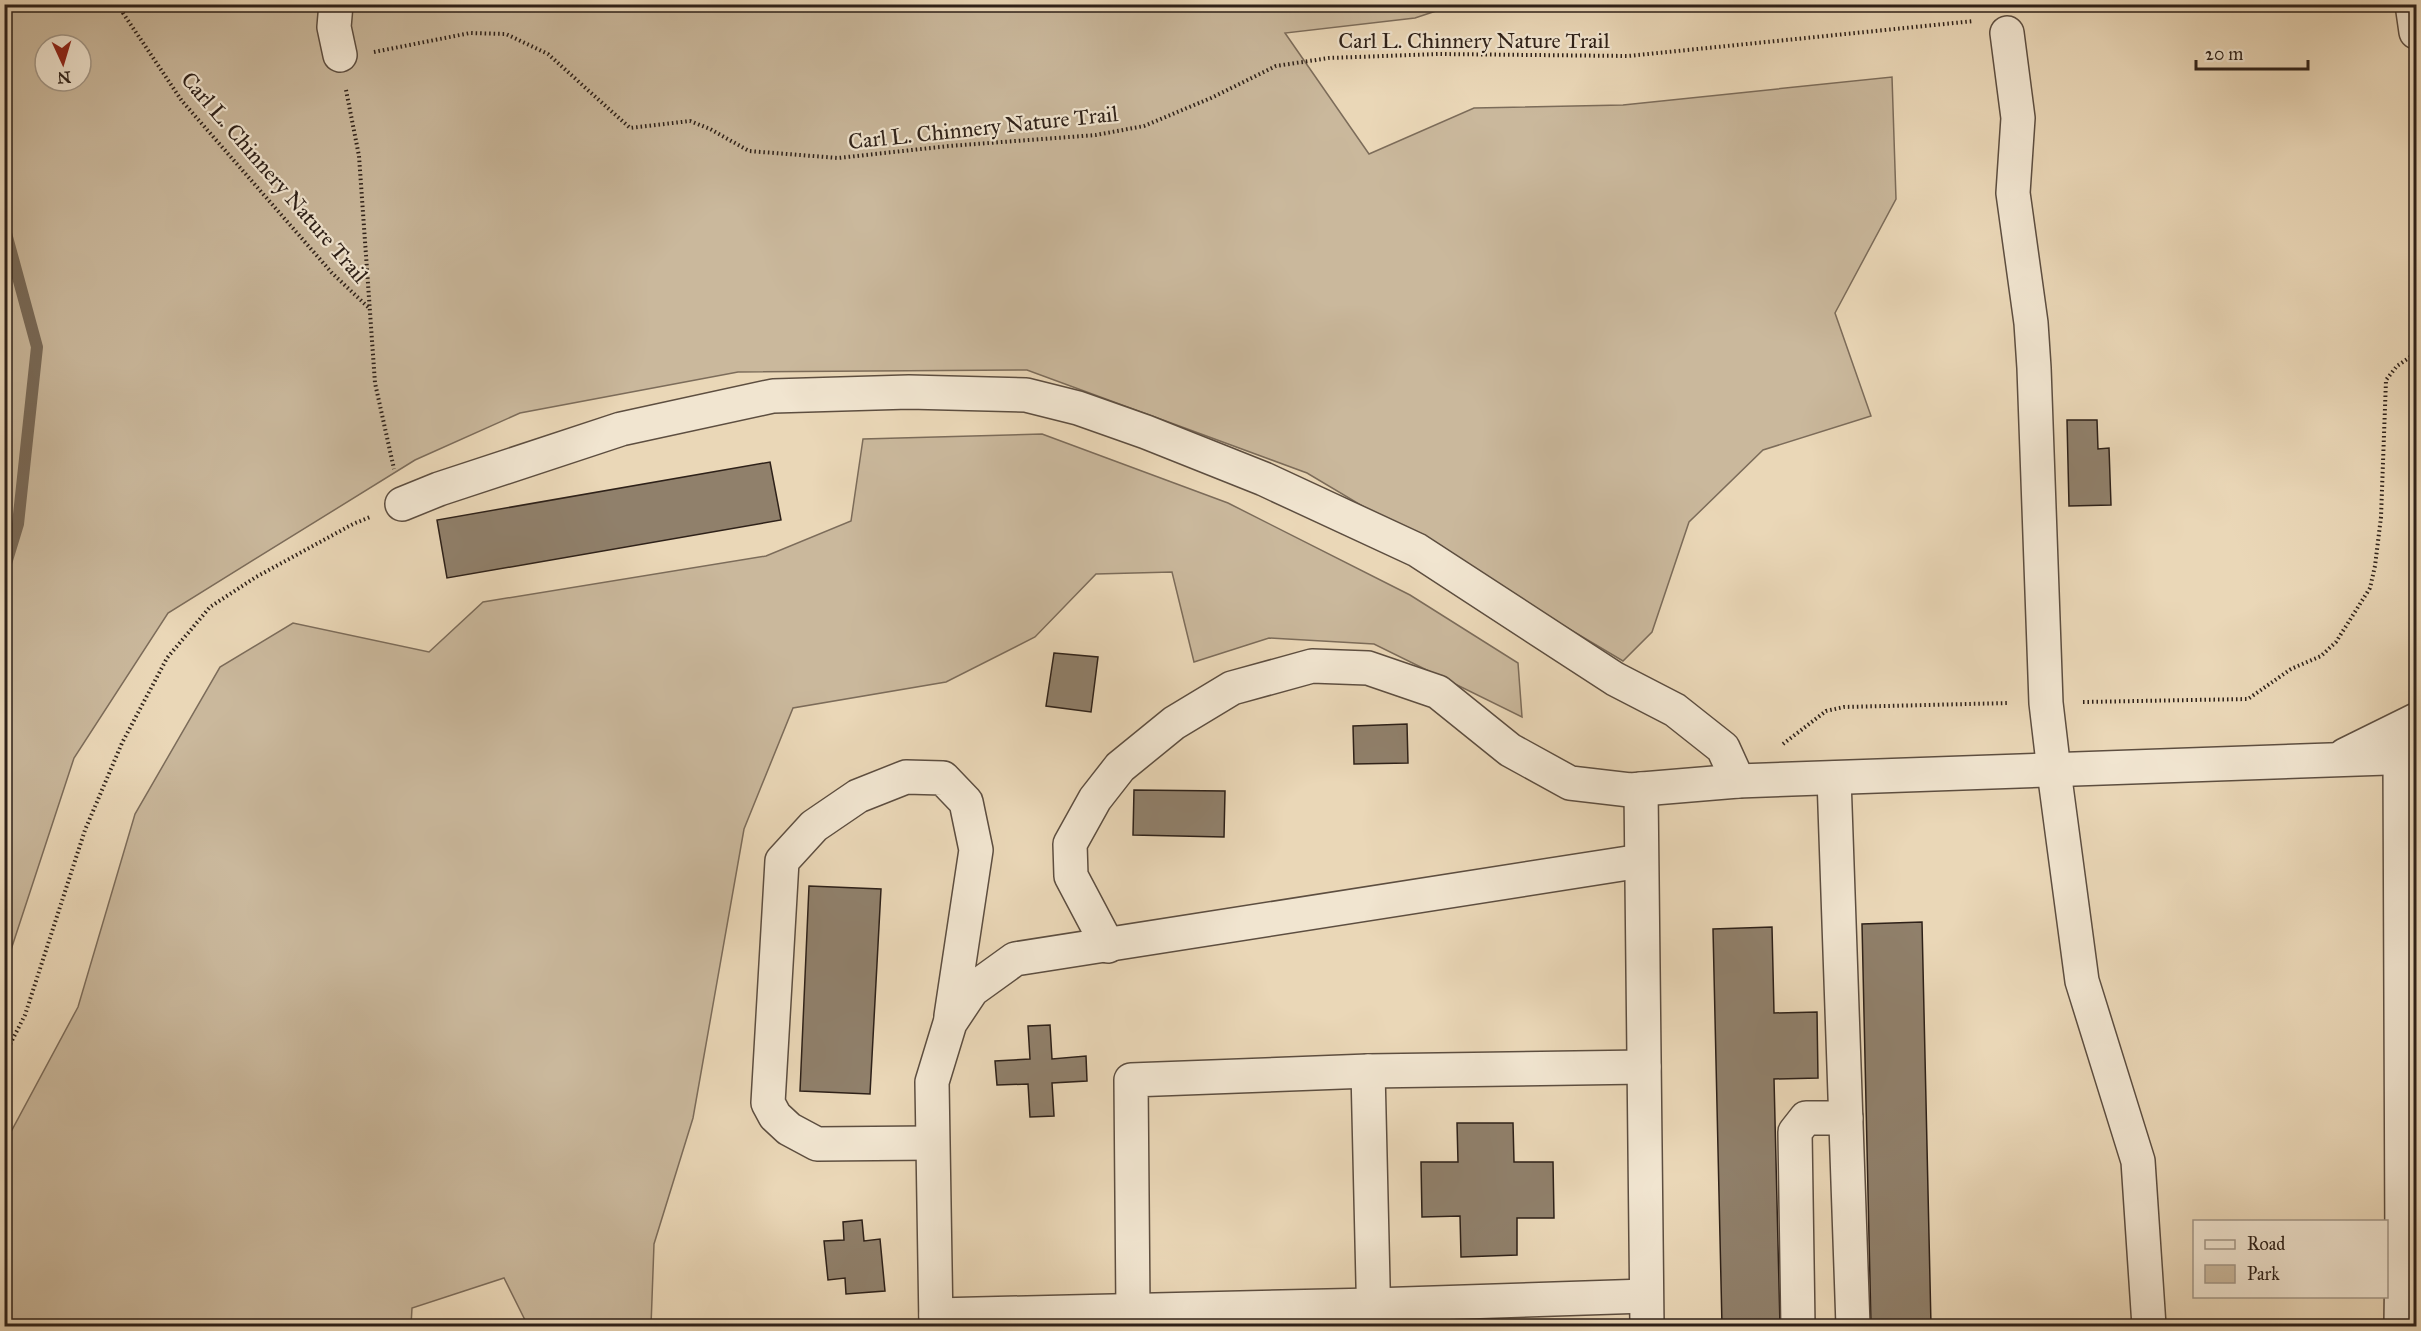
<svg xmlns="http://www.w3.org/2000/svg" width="2421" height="1331" font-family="'IM FELL Great Primer',serif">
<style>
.green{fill:#cab89c;stroke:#7c6c5a;stroke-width:1.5;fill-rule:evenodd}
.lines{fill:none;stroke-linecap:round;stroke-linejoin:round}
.stream{stroke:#786957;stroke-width:12}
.building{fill:#90806b;stroke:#2e2119;stroke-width:1.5}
.minor-casing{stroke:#5d4e40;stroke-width:36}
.path{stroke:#2e2119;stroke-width:4;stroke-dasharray:1.5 3;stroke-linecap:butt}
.minor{stroke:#f1e5d0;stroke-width:33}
.labels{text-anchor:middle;stroke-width:4.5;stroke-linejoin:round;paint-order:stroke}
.street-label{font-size:22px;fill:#2e2119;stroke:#f1e5d0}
</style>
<rect width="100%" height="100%" fill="#ead7b7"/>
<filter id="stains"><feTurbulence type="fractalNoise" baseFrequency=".00333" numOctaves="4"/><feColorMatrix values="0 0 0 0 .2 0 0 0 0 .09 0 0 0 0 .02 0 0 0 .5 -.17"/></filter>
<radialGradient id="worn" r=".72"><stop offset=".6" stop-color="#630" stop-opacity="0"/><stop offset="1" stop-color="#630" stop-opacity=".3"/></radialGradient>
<!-- green -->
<g class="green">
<path d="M5 5H1454L1415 18 1285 33 1369 154 1474 108 1623 105 1892 77 1896 199 1835 313 1871 416 1763 450 1689 522 1652 632 1623 661 1307 473 1027 370 738 372 520 413 415 460 168 613 74 758 5 968ZM45 45H81V81H45Z"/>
<polygon points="1042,434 1228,503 1410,595 1518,663 1522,717 1374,644 1269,638 1194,662 1172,572 1096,574 1035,637 946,682 793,708 744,829 693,1118 654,1244 651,1326 528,1326 504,1278 412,1308 411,1326 5,1326 5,1143 78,1007 135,814 220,667 293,623 429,652 483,602 766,556 851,521 863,439"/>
</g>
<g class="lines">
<!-- stream -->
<polyline class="stream" points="4,226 37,347 18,524 4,570"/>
</g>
<!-- building -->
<g class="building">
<polygon points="2067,420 2097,420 2098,449 2109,448 2111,505 2069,506"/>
<polygon points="770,462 781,520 447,578 437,520"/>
<polygon points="1054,653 1098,657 1091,712 1046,706"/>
<polygon points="1407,724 1408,763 1354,764 1353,726"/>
<polygon points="1134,790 1225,791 1224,837 1133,835"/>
<polygon points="809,886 881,889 870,1094 800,1091"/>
<polygon points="1922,922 1931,1326 1871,1326 1862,924"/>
<polygon points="1772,927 1774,1013 1817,1012 1818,1078 1774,1079 1780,1326 1722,1326 1713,929"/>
<polygon points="1050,1025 1052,1059 1086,1056 1087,1081 1052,1083 1054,1116 1030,1117 1028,1084 997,1085 995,1061 1030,1059 1028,1026"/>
<polygon points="1457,1123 1513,1123 1514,1162 1553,1162 1554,1218 1517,1218 1517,1255 1461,1257 1460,1216 1422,1217 1421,1162 1458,1162"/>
<polygon points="862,1220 864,1241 880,1239 885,1291 846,1294 845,1278 828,1280 824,1241 844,1240 843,1222"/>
</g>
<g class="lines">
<defs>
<g id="minor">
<polyline points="336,4 334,27 340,55"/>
<polyline points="2412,4 2416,32"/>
<polyline points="2007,33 2018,118 2013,193 2031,323 2034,368 2046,703 2054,771 2082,981 2138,1161 2149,1326"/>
<polyline points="402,504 439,489 621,429 773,396 909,392 1026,395 1078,408 1146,432 1264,479 1417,550 1615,679 1675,710 1723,748 1738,781"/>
<polyline points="2345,755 2416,720"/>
<polyline points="2400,758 2402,1247 2401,1326"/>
<polyline points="1834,778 1853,1326"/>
<polyline points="1641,789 1647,1326"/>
<polyline points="1108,946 1071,876 1070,844 1095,799 1120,767 1174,723 1232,688 1312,666 1368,668 1438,692 1510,750 1570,783 1630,790 1738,781 2416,757"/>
<polyline points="1368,1071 1374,1326"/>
<polyline points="932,1143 817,1144 789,1129 775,1116 768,1103 782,861 814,826 858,796 906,777 943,778 966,802 976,850 951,1016"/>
<polyline points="1133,1311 1131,1080 1368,1071 1644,1067"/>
<polyline points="936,1315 1373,1305 1646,1296"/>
<polyline points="936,1326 932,1082 950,1023 972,990 1015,959 1641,861"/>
<polyline points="1798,1326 1795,1132 1806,1118 1846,1118"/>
</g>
</defs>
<!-- minor casing -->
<use href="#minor" class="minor-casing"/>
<!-- path -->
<g class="path">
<polyline points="121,4 123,13 182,101 332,273 369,308"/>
<polyline points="374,52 470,33 506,34 548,54 630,128 690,121 710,129 749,151 838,158 949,146 1096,135 1144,126 1211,98 1276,66 1329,58 1438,54 1628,56 1974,21"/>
<polyline points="346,90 359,156 375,383 394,469"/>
<polyline points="2083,702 2248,699 2291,669 2321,656 2336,642 2370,588 2375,566 2381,517 2386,380 2397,366 2416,353"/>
<polyline points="1783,744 1826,711 1844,707 2009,703"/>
<polyline points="4,1056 25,1015 85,830 122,743 167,658 210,607 256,577 353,524 370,517"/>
</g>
<!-- minor -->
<use href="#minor" class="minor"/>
</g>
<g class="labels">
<!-- street labels -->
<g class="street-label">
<text x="1474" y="48">Carl L. Chinnery Nature Trail</text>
<text transform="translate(983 127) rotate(-6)" y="8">Carl L. Chinnery Nature Trail</text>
<text transform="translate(275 177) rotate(49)" y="8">Carl L. Chinnery Nature Trail</text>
</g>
</g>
<!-- margin -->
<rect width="2421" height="1331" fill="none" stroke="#ead7b7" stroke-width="24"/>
<rect x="6" y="6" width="2409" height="1319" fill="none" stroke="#2e2119" stroke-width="3"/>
<rect x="12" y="12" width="2397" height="1307" fill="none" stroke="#2e2119" stroke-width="1.5"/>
<!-- legend -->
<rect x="2193" y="1220" width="195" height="78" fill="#f1e5d0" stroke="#a39787" stroke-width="1.5"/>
<rect x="2205" y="1240" width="30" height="9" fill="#f1e5d0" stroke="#a39787" stroke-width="1.5"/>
<text x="2247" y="1250" font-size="18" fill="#2e2119">Road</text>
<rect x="2205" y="1265" width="30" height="18" fill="#cab89c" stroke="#a39787" stroke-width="1.5"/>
<text x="2247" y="1280" font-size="18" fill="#2e2119">Park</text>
<!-- north arrow -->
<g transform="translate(63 63) rotate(176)"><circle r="28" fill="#f1e5d0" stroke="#a39787" stroke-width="1.5"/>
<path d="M0-4.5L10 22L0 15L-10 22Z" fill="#8f2418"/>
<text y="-9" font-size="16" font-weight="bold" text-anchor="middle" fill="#2e2119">N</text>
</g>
<!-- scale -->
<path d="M2196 60v9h112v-9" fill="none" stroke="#2e2119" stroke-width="3"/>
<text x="2205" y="60" font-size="18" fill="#2e2119" stroke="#f1e5d0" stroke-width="4.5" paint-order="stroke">20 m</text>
<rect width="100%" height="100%" filter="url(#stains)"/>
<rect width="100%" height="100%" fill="url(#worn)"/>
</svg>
